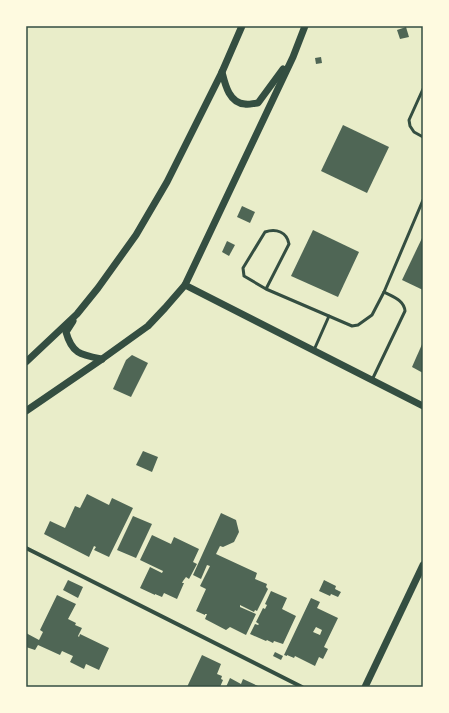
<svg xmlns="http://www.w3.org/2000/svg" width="449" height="713" font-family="Montserrat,sans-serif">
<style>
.building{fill:#4f6655;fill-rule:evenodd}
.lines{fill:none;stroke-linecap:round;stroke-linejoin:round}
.service{stroke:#344e41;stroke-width:3}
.minor{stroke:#344e41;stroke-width:4}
.tertiary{stroke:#344e41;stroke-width:7}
.neatline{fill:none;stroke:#344e41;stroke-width:1.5}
</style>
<rect width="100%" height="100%" fill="#e9edc9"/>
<!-- building -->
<g class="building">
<polygon points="406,27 409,37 400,39 397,30"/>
<polygon points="321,57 322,63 316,64 315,58"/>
<polygon points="343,125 389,147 367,193 321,171"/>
<polygon points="242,206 255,212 250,223 237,217"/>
<polygon points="313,230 359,252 338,297 291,276"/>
<polygon points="423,236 423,290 402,280"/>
<polygon points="227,241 235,245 229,256 222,252"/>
<polygon points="423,342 423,373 412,367"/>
<polygon points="132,355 148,363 131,397 113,389 126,360"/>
<polygon points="143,451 158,457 152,472 136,465"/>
<polygon points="87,494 109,505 112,498 133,508 109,557 94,550 96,547 94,546 89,557 44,534 50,521 65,528 75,506 80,508"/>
<polygon points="221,513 236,520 239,532 234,542 223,547 220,546 216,554 257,573 255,579 267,584 266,587 268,589 257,611 255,610 254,612 240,605 240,607 256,614 246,635 230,627 226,630 205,619 207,614 205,614 205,615 196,611 206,589 200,586 210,566 207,565 201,579 193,575"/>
<polygon points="133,516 152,524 136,558 117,550"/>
<polygon points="152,535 171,544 174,537 199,549 193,562 197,564 189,579 186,577 183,581 182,583 184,583 177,599 164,593 162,597 155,594 155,595 140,588 150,567 162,573 163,571 140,560"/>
<polygon points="68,580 83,587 78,598 63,590"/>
<polygon points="324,580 336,586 335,589 341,592 338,597 331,594 330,596 319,591"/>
<polygon points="271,591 287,598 282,609 296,616 283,644 274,641 273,643 267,640 266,641 250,634 255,624 258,625 259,624 256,622 263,608 265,609 267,605 265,604"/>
<polygon points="57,595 76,604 68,619 76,623 75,625 82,628 78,636 79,637 80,634 109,648 99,670 86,664 84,669 70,662 73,656 62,651 60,655 38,645 35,650 26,647 26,633 39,640 43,632 40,630"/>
<path d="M311 598 320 602 317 608 338 618 324 647 328 649 323 659 319 657 315 666 295 656 294 658 287 655V656L284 655ZM316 627 322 630 320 635 313 632Z"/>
<polygon points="275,652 283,656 281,660 273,656"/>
<polygon points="202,655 221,664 217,674 222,676 221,679 223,680 220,687 187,687"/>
<polygon points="230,678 241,684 243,679 258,686 258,687 226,687"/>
</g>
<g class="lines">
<!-- service -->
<g class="service">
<polyline points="423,89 409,120 410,126 414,132 423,137"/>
<path d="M266 289 289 244C287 232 276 228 265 232L243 268 244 276 266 289 352 326 358 325 372 315 384 292 423 200"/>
<polyline points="314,350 329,316"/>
<path d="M372 380 405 311C404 300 393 297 384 292"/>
</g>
<!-- minor -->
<polyline class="minor" points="26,548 302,687"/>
<!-- tertiary -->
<g class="tertiary">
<path d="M222 72C225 84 229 103 245 104 249 105 254 103 258 103L283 69"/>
<polyline points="185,285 423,406"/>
<path d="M73 321 66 332C72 354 81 355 102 359"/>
<polyline points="26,362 77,314 98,288 136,235 167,182 222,72 242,26"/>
<polyline points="26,411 102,359 148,326 165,308 185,285 293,57 305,26"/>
<polyline points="365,687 423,565"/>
</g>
</g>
<!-- border -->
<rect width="449" height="713" fill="none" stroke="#fefae0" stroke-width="54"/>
<rect x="27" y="27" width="395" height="659" class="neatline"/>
</svg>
